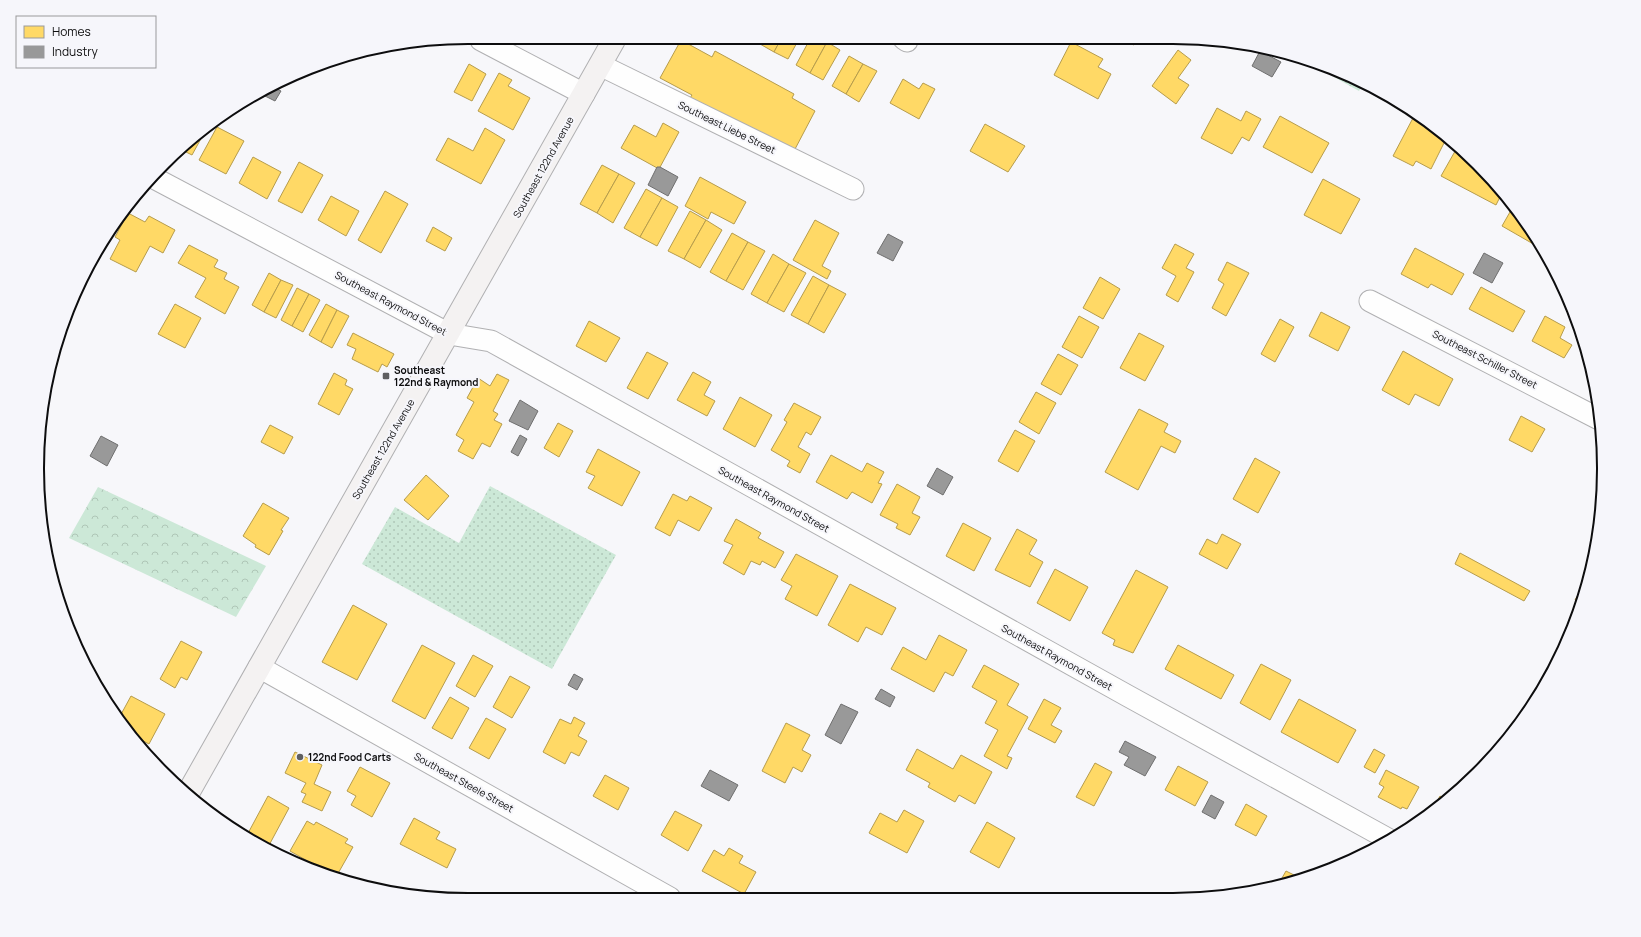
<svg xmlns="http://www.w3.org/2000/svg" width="1641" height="937" font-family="Manrope,sans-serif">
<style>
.grass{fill:url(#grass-dots)}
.forest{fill:url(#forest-crowns)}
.homes{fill:#ffd966;stroke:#b69c4c}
.industry{fill:#999;stroke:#6f6f6f}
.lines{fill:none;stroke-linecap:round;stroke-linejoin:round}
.minor-casing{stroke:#b0b0b2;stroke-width:23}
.secondary-casing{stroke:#b0b0b2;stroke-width:24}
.minor{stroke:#fefefe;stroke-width:21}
.secondary{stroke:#f4f2f2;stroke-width:22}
.poi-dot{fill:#5f5f61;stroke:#f6f6fb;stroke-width:1.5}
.labels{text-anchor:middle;stroke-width:4;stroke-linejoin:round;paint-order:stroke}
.street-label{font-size:10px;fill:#0d0d0e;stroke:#f6f6fb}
.poi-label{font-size:10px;font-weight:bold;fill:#0d0d0e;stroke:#f6f6fb;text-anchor:start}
.rim{fill:none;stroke:#0d0d0e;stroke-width:2}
</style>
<defs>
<pattern id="grass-dots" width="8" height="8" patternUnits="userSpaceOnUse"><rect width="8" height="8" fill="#cce8d7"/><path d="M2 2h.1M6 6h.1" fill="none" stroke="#aec6b7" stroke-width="1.8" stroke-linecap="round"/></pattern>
<pattern id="forest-crowns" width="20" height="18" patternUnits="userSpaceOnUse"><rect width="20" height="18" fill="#cce8d7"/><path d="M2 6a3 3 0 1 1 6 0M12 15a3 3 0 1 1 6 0" fill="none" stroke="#aec6b7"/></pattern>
</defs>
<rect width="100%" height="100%" fill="#f7f7fa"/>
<!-- grass -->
<g class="grass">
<polygon points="1300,58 1311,60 1363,84 1359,91"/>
<polygon points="490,486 616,555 552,669 362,564 395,507 459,543"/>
</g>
<!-- forest -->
<polygon class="forest" points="98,487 266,566 236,617 69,538"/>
<!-- homes -->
<g class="homes">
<polygon points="1121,38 1138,38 1134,45"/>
<polygon points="763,39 781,39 774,52 760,44"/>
<polygon points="781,39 799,39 788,59 774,52"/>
<polygon points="810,39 821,39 827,42 810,73 796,65"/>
<polygon points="681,40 712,57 715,51 794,94 792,98 815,111 794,151 690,98 692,95 660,78"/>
<polygon points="827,42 840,50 823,80 810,73"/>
<polygon points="1071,42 1103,59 1098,67 1111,74 1098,99 1054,75"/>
<polygon points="1178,50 1191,60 1178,78 1189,85 1176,104 1152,86"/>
<polygon points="849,56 863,64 846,94 832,86"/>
<polygon points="469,64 486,74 472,101 454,92"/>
<polygon points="863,64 877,71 859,102 846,94"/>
<polygon points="499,73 512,80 508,86 530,98 513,130 478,111"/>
<polygon points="903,79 919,89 923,83 935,89 919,119 890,103"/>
<polygon points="1217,108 1241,121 1246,111 1261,119 1249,141 1242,137 1232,154 1201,138"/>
<polygon points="1280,116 1329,143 1312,173 1263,147"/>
<polygon points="1413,118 1437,130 1447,137 1431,169 1416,161 1413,166 1393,156"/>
<polygon points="663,123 679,132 659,169 621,148 634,125 656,137"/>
<polygon points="209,124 192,155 180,149 206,126"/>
<polygon points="985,124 1025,146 1008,172 970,151"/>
<polygon points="217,127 244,141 226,174 199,160"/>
<polygon points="485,128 505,140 481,184 436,160 448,138 473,151"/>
<polygon points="1458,146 1502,193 1496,205 1441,176"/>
<polygon points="253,157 281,172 267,199 239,183"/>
<polygon points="299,162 323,175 302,213 278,201"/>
<polygon points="602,165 619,174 597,213 580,204"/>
<polygon points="619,174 635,183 613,223 597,213"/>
<polygon points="700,177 746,202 734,224 711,212 708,219 685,206"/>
<polygon points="1323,179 1360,199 1341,234 1304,215"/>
<polygon points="646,189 662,198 640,237 624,228"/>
<polygon points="385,191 408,204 381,253 358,240"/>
<polygon points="331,196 359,211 346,236 318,220"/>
<polygon points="662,198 678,207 657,246 640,237"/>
<polygon points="1514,205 1515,206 1542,249 1502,226"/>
<polygon points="690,211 706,220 684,259 668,251"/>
<polygon points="128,213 145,222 149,216 175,230 163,253 150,246 136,272 110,259 120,240 115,237"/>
<polygon points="706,220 722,230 700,268 684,259"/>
<polygon points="815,220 839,233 822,266 831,271 827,279 793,260"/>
<polygon points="433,227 452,238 445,251 426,241"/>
<polygon points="111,228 113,229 108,238 105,236"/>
<polygon points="732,233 748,242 726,281 710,272"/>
<polygon points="748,242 765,251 743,290 726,281"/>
<polygon points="1175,244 1194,254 1186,268 1194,272 1178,302 1166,295 1176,276 1162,268"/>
<polygon points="189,245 218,260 214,267 227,273 224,279 239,287 225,314 195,297 206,278 178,263"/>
<polygon points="1415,248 1464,274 1452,295 1431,284 1428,288 1401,274"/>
<polygon points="773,254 789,264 767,303 751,294"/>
<polygon points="1227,262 1249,273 1226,316 1212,308 1224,284 1218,280"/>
<polygon points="789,264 806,273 784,312 767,303"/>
<polygon points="269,273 281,280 264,312 252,305"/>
<polygon points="813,276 829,285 808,324 791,315"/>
<polygon points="1100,277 1120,289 1103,319 1083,308"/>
<polygon points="281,280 293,285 276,318 264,312"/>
<polygon points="829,285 846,294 824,333 808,324"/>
<polygon points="1481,287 1525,311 1513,332 1469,309"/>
<polygon points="297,288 309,294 292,326 281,320"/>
<polygon points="309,294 320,300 303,332 292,326"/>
<polygon points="175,304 201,318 185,348 158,334"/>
<polygon points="326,304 337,310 321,342 309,335"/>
<polygon points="337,310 349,316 332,348 321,342"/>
<polygon points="1321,312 1350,327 1338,351 1309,336"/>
<polygon points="1079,316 1099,327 1082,358 1062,347"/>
<polygon points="1545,316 1565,327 1560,338 1572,345 1564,358 1532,341"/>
<polygon points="1280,319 1294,327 1275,362 1261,354"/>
<polygon points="589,321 620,338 606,362 576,346"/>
<polygon points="353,333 394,354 387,367 382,364 378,372 352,359 356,349 347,345"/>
<polygon points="1139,333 1164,346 1145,381 1120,368"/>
<polygon points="1403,351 1453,379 1439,406 1415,394 1409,405 1382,390"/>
<polygon points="647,352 668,363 648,399 627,388"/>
<polygon points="1058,354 1078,365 1061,395 1041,384"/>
<polygon points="693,372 711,382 704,395 715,401 707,416 677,400"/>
<polygon points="334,373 347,380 345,385 353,389 339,415 318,404"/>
<polygon points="497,374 509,380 493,411 498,414 494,420 502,424 490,447 482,443 473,459 458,451 464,440 456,435 474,402 467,398 478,378 490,386"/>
<polygon points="1036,392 1056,403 1039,434 1019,422"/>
<polygon points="740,397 772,415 755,447 723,429"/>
<polygon points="794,403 821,417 811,435 806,432 798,447 810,454 800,473 787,466 790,461 771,450 787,422 784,420"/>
<polygon points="1139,409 1168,424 1164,432 1181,441 1175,453 1161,446 1138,490 1105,472"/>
<polygon points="1521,416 1545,429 1532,452 1509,440"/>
<polygon points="558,423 573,431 559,457 544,448"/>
<polygon points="270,425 293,437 284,454 261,442"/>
<polygon points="1015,430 1035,441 1018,472 998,461"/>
<polygon points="598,449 640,472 622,506 588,488 595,476 586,472"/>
<polygon points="831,455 862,472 867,463 884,472 878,483 882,484 872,503 852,492 847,499 816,482"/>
<polygon points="1255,458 1280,472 1258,513 1233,499"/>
<polygon points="1602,463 1602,476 1597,473"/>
<polygon points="426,475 449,496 428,520 404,500"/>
<polygon points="897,484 920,497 912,513 920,517 910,535 896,528 898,524 880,515"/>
<polygon points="673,494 687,501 690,496 712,508 699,531 678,520 670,536 655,528"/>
<polygon points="263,503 289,518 281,530 283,531 269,555 255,547 256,545 243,536"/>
<polygon points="736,519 761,533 758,538 784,552 775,568 762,561 760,565 751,561 744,575 723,563 733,545 724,541"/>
<polygon points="963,523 991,538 974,571 946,556"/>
<polygon points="1017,529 1037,540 1029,554 1043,562 1030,587 995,570"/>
<polygon points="1222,534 1241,544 1227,569 1199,554 1207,539 1217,544"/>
<polygon points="1460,553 1530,591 1524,601 1455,564"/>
<polygon points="796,554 838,576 817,616 785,599 792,586 781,580"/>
<polygon points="1055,569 1088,587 1070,621 1037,603"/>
<polygon points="1136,570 1168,587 1133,653 1113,645 1115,640 1102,633"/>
<polygon points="1589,575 1582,603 1575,600"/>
<polygon points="850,584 896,608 882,635 866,627 858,642 828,625"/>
<polygon points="353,605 387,624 357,680 322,662"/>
<polygon points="939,635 967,650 953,676 945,672 934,692 891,669 903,647 926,660"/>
<polygon points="181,641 202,652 187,680 181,677 175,688 160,679"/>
<polygon points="422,645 455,663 425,719 392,701"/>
<polygon points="1178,645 1234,675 1221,699 1165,669"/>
<polygon points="473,655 493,666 475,697 456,686"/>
<polygon points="1261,664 1291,680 1270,720 1240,703"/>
<polygon points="984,665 1019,684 1007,705 1028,717 1007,756 1012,758 1007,769 984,756 998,730 985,723 997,701 972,687"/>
<polygon points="510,676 530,687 512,718 493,707"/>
<polygon points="131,696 165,714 149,744 130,734 119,718"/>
<polygon points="450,697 469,708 452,739 432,728"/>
<polygon points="1044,699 1061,708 1051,725 1062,731 1055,743 1028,729"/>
<polygon points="1299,699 1356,730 1338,763 1281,732"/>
<polygon points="574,717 585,723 578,736 587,741 579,756 571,752 565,764 543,752 560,719 571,724"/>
<polygon points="486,718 506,729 489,759 469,748"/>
<polygon points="786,723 810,735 802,750 811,755 802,772 793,767 785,783 762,771"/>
<polygon points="917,749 953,769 961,755 992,772 975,804 959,795 955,802 928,787 930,783 906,770"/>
<polygon points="1374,749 1385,755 1375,773 1364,767"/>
<polygon points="295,752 322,765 314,784 331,792 322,811 302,802 306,794 301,792 306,783 285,773"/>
<polygon points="1095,763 1112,772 1094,806 1076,797"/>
<polygon points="1178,766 1208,782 1195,806 1165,790"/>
<polygon points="360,767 390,783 372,817 351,805 356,796 347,791"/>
<polygon points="1386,770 1419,787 1407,809 1402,807 1401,809 1378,797 1384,787 1379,784"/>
<polygon points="605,775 629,788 618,810 593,796"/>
<polygon points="268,796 289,808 267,849 246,837"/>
<polygon points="1440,796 1446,800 1431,812"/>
<polygon points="1246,804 1267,816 1256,836 1235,825"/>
<polygon points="904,810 924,821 907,853 869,833 880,813 897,822"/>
<polygon points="675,811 702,825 688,851 661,835"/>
<polygon points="414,818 440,832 436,839 456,849 447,868 400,844"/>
<polygon points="307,821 314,825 316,822 348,839 345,843 353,847 336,877 290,851"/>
<polygon points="987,822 1015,838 999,868 970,852"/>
<polygon points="729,848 743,856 739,863 756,872 744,894 702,871 714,850 724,856"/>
<polygon points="1286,871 1302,879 1278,885"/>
<polygon points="449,894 458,899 446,899"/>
</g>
<!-- industry -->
<g class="industry">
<polygon points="1260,51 1281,62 1272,77 1252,66"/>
<polygon points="271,86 281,91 275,101 265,96"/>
<polygon points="657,167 660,167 678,177 668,196 648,185"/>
<polygon points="888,234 903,242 893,261 877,253"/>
<polygon points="1484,253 1503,263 1492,283 1473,273"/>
<polygon points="520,400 538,411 528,430 509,421"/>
<polygon points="520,435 527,439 518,456 511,452"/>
<polygon points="101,436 118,445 107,466 90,456"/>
<polygon points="937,468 953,477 943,495 927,486"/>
<polygon points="574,674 583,679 577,690 568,685"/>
<polygon points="881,689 895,697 890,707 875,699"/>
<polygon points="841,704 858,712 841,744 825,735"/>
<polygon points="1125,741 1156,757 1145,776 1124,765 1129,757 1119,752"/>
<polygon points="710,770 738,785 729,801 701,786"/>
<polygon points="1211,795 1224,802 1215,819 1202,812"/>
</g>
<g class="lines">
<defs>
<g id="minor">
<polyline points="904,39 907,41"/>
<polyline points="481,40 584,94"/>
<polyline points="600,65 853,189"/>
<polyline points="152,177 449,334 491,341 1128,696 1388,839"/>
<polyline points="1370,301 1599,419"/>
<polyline points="259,667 670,898"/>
</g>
<polyline id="secondary" points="187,795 614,40"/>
</defs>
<!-- minor casing -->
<use href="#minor" class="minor-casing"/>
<!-- secondary casing -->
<use href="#secondary" class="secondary-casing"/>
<!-- minor -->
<use href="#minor" class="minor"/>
<!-- secondary -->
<use href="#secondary" class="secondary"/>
</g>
<!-- markers -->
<g class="poi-dot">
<rect x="382" y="372" width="8" height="8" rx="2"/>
<circle cx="300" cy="757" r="4"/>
</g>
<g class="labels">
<!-- street labels -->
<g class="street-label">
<text transform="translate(727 127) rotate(26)" y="4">Southeast Liebe Street</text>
<text transform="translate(543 167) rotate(-61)" y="4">Southeast 122nd Avenue</text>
<text transform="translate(391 303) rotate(28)" y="4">Southeast Raymond Street</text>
<text transform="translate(1485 359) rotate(27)" y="4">Southeast Schiller Street</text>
<text transform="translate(383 449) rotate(-60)" y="4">Southeast 122nd Avenue</text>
<text transform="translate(774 499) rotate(29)" y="4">Southeast Raymond Street</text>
<text transform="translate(1057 657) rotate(29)" y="4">Southeast Raymond Street</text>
<text transform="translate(464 782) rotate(29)" y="4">Southeast Steele Street</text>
</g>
<!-- poi labels -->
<g class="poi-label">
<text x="394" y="374">Southeast<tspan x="394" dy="12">122nd &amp; Raymond</tspan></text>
<text x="308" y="761">122nd Food Carts</text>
</g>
</g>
<!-- crop -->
<path d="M0 0H1641V937H0ZM468 44H1173A424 424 0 0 1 1597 468V469A424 424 0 0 1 1173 893H468A424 424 0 0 1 44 469V468A424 424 0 0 1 468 44Z" fill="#f6f6fb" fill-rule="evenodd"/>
<path class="rim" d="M468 44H1173A424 424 0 0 1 1597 468V469A424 424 0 0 1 1173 893H468A424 424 0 0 1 44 469V468A424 424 0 0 1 468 44Z"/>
<!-- legend -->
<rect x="16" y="16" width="140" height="52" fill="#f6f6fb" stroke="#99999c"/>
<rect x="24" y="26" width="20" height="12" fill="#ffd966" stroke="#99999c"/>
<text x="52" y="36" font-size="12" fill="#0d0d0e">Homes</text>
<rect x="24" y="46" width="20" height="12" fill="#999999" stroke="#99999c"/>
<text x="52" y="56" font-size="12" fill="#0d0d0e">Industry</text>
</svg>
